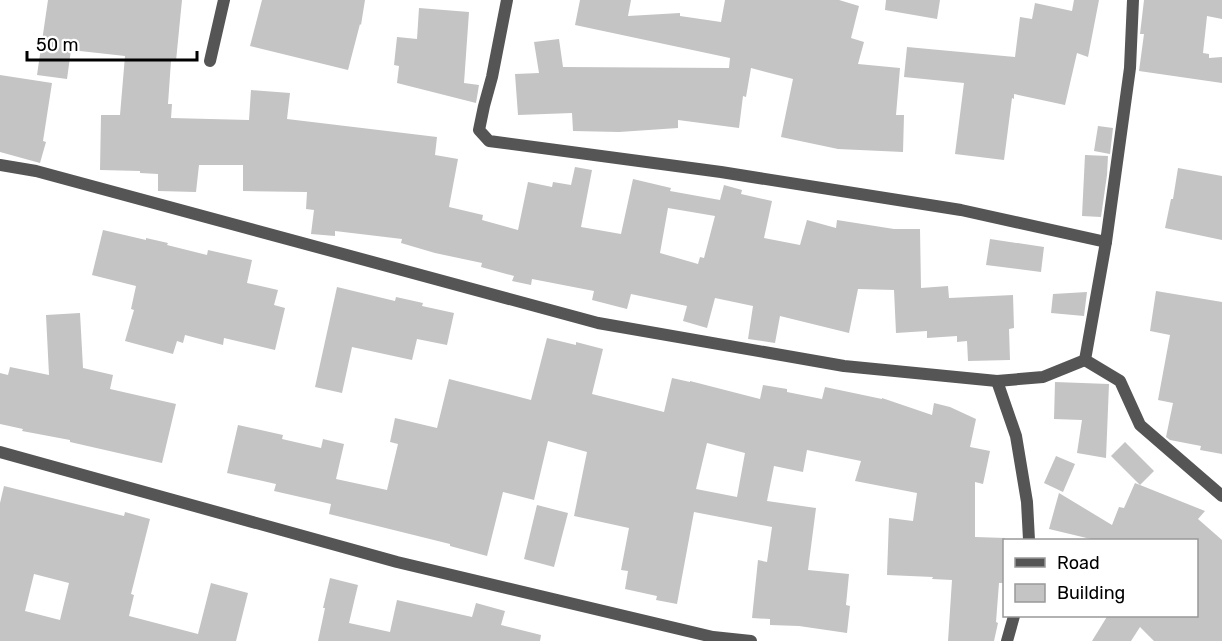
<svg xmlns="http://www.w3.org/2000/svg" width="1222" height="641" font-family="Rubik,sans-serif">
<style>
.building{fill:#c4c4c4;fill-rule:evenodd}
.lines{fill:none;stroke-linecap:round;stroke-linejoin:round}
.street{stroke:#555;stroke-width:12}
</style>
<rect width="100%" height="100%" fill="#fff"/>
<!-- building -->
<g class="building">
<path d="M48 0H182L176 61H171L168 104H172L171 118 249 120 251 90 290 93 287 119 437 137 435 155 458 159 449 207 483 215 482 220 518 230 528 182 552 187 553 182 571 185 575 167 592 170 581 227 621 234 633 179 671 188 670 191 720 200 724 185 742 190 741 194 772 201 764 238 800 245 807 220 836 228 837 220 894 229H920L921 288 948 286 949 298 1013 295 1014 328 1009 329 1010 360 968 361 967 341 957 342V336L927 338V331L896 333 894 290 858 289 849 333 780 316 775 343 748 339 753 306 715 298 707 328 683 321 687 306 631 294 627 309 592 300 594 291 532 279 531 285 512 281 514 276 481 267 482 263 435 253 401 243 402 239 335 231V236L311 234 314 210 306 209 307 192 243 191V165H199L196 192 158 191V174L140 173V171L100 170 101 115H120L125 56 71 50 67 79 37 75ZM668 208 715 216 704 258 700 257 698 264 660 253Z"/>
<polygon points="262,0 365,0 361,25 360,24 348,70 250,46"/>
<polygon points="580,0 631,0 628,16 680,13 680,16 721,22 725,0 839,0 859,6 851,38 864,42 858,64 900,68 896,115 904,115 903,152 838,149 781,137 793,79 751,68 746,97 743,96 739,128 678,120 678,128 619,132 573,131 572,113 518,115 515,74 539,73 534,42 559,39 563,67 729,68 730,58 575,25"/>
<polygon points="886,0 940,0 937,19 885,10"/>
<polygon points="1074,0 1099,0 1088,57 1077,53 1065,105 1014,94 1014,99 1012,98 1004,160 955,154 964,83 904,77 907,47 1015,57 1020,17 1032,19 1035,3 1072,11"/>
<polygon points="1144,0 1222,0 1222,19 1207,16 1203,53 1209,54 1209,58 1222,57 1222,83 1139,71 1144,34 1140,34"/>
<polygon points="419,8 469,12 464,83 479,85 476,103 397,83 399,66 394,65 397,37 417,39"/>
<polygon points="0,75 52,83 43,141 46,142 40,163 0,152"/>
<polygon points="1098,126 1113,128 1110,154 1094,151"/>
<polygon points="1085,155 1108,156 1107,175 1101,217 1082,216"/>
<polygon points="1178,168 1222,176 1222,240 1165,228 1171,199 1173,199"/>
<polygon points="103,230 146,240 146,238 168,243 167,245 207,255 208,250 252,260 247,283 278,290 274,305 285,308 275,350 224,338 223,345 185,335 183,343 177,341 173,354 125,341 134,310 131,309 136,286 92,275"/>
<polygon points="990,239 1044,247 1041,272 986,265"/>
<polygon points="337,287 395,301 396,297 423,303 422,306 454,313 447,345 417,339 412,360 352,347 342,393 315,387"/>
<polygon points="1156,291 1222,302 1222,454 1200,450 1201,446 1170,440 1166,437 1173,403 1158,400 1170,335 1150,331"/>
<polygon points="1087,292 1084,316 1051,313 1053,294"/>
<polygon points="80,313 83,368 113,375 110,389 176,404 162,463 70,442 70,440 22,431 23,429 0,424 0,373 8,375 10,367 49,375 46,315"/>
<path d="M547 338 576 345V342L603 349 592 394 664 412 672 378 690 382V381L760 399 763 385 787 389V392L822 399 825 387 882 399V398L932 415 934 403 950 407 976 419 970 447 990 451 983 484 975 482V537L1005 538V583H999L996 622 998 623 994 641H948L952 580 932 579 933 577 887 575 889 518 913 521 917 493 855 481 861 461 807 450 803 472 774 466 767 501 816 508 808 570 849 574 846 605 850 606 847 633 799 626 770 625V619L752 618 758 560 767 562 772 527 694 512 677 604 656 600 657 596 625 589 628 571 621 570 629 528 574 516 587 452 548 441 534 500 503 492 487 556 450 546V544L329 514 331 504 274 491 276 484 227 473 238 425 283 435 282 439 321 448 323 439 344 444 336 479 387 490 398 444 390 442 395 418 437 428 449 379 531 400ZM707 443 745 453 737 497 696 489Z"/>
<polygon points="1055,382 1109,384 1106,458 1077,453 1082,420 1054,419"/>
<polygon points="1125,442 1154,471 1140,485 1111,456"/>
<polygon points="1056,456 1075,464 1063,492 1044,483"/>
<polygon points="1135,483 1205,511 1198,519 1222,540 1222,641 1154,641 1140,627 1131,641 1092,641 1108,615 1197,615 1197,540 1095,540 1049,529 1059,493 1112,525 1119,507 1124,508"/>
<path d="M4 486 124 516 125 512 150 519 131 594 134 595 129 616 198 634 211 583 248 593 236 641H0V503ZM34 574 69 583 60 620 25 611Z"/>
<polygon points="537,505 568,513 554,567 524,559"/>
<polygon points="330,578 358,585 349,623 390,632 397,600 472,617 476,603 505,611 501,625 541,635 540,641 318,641 325,608 323,608"/>
</g>
<g class="lines">
<!-- street -->
<g class="street">
<polyline points="507,0 492,77 484,106 479,130 489,141 721,172 961,210 1106,242"/>
<polyline points="1133,0 1130,68 1106,242 1085,360 1120,381 1140,425 1222,496"/>
<polyline points="210,61 224,0"/>
<polyline points="0,165 36,171 598,323 844,366 997,381 1043,377 1085,360"/>
<polyline points="997,381 1016,436 1027,502 1029,540"/>
<polyline points="0,452 397,562 713,637 751,641"/>
<polyline points="1007,641 1014,616"/>
</g>
</g>
<!-- legend -->
<rect x="1003" y="539" width="195" height="78" fill="#ffffff" stroke="#999999" stroke-width="1.5"/>
<rect x="1015" y="558" width="30" height="9" fill="#555555" stroke="#999999" stroke-width="1.5"/>
<text x="1057" y="569" font-size="18" fill="#000000">Road</text>
<rect x="1015" y="584" width="30" height="18" fill="#c4c4c4" stroke="#999999" stroke-width="1.5"/>
<text x="1057" y="599" font-size="18" fill="#000000">Building</text>
<!-- scale -->
<path d="M27 51v9h170v-9" fill="none" stroke="#000000" stroke-width="3"/>
<text x="36" y="51" font-size="18" fill="#000000" stroke="#ffffff" stroke-width="4.5" paint-order="stroke">50 m</text>
</svg>
